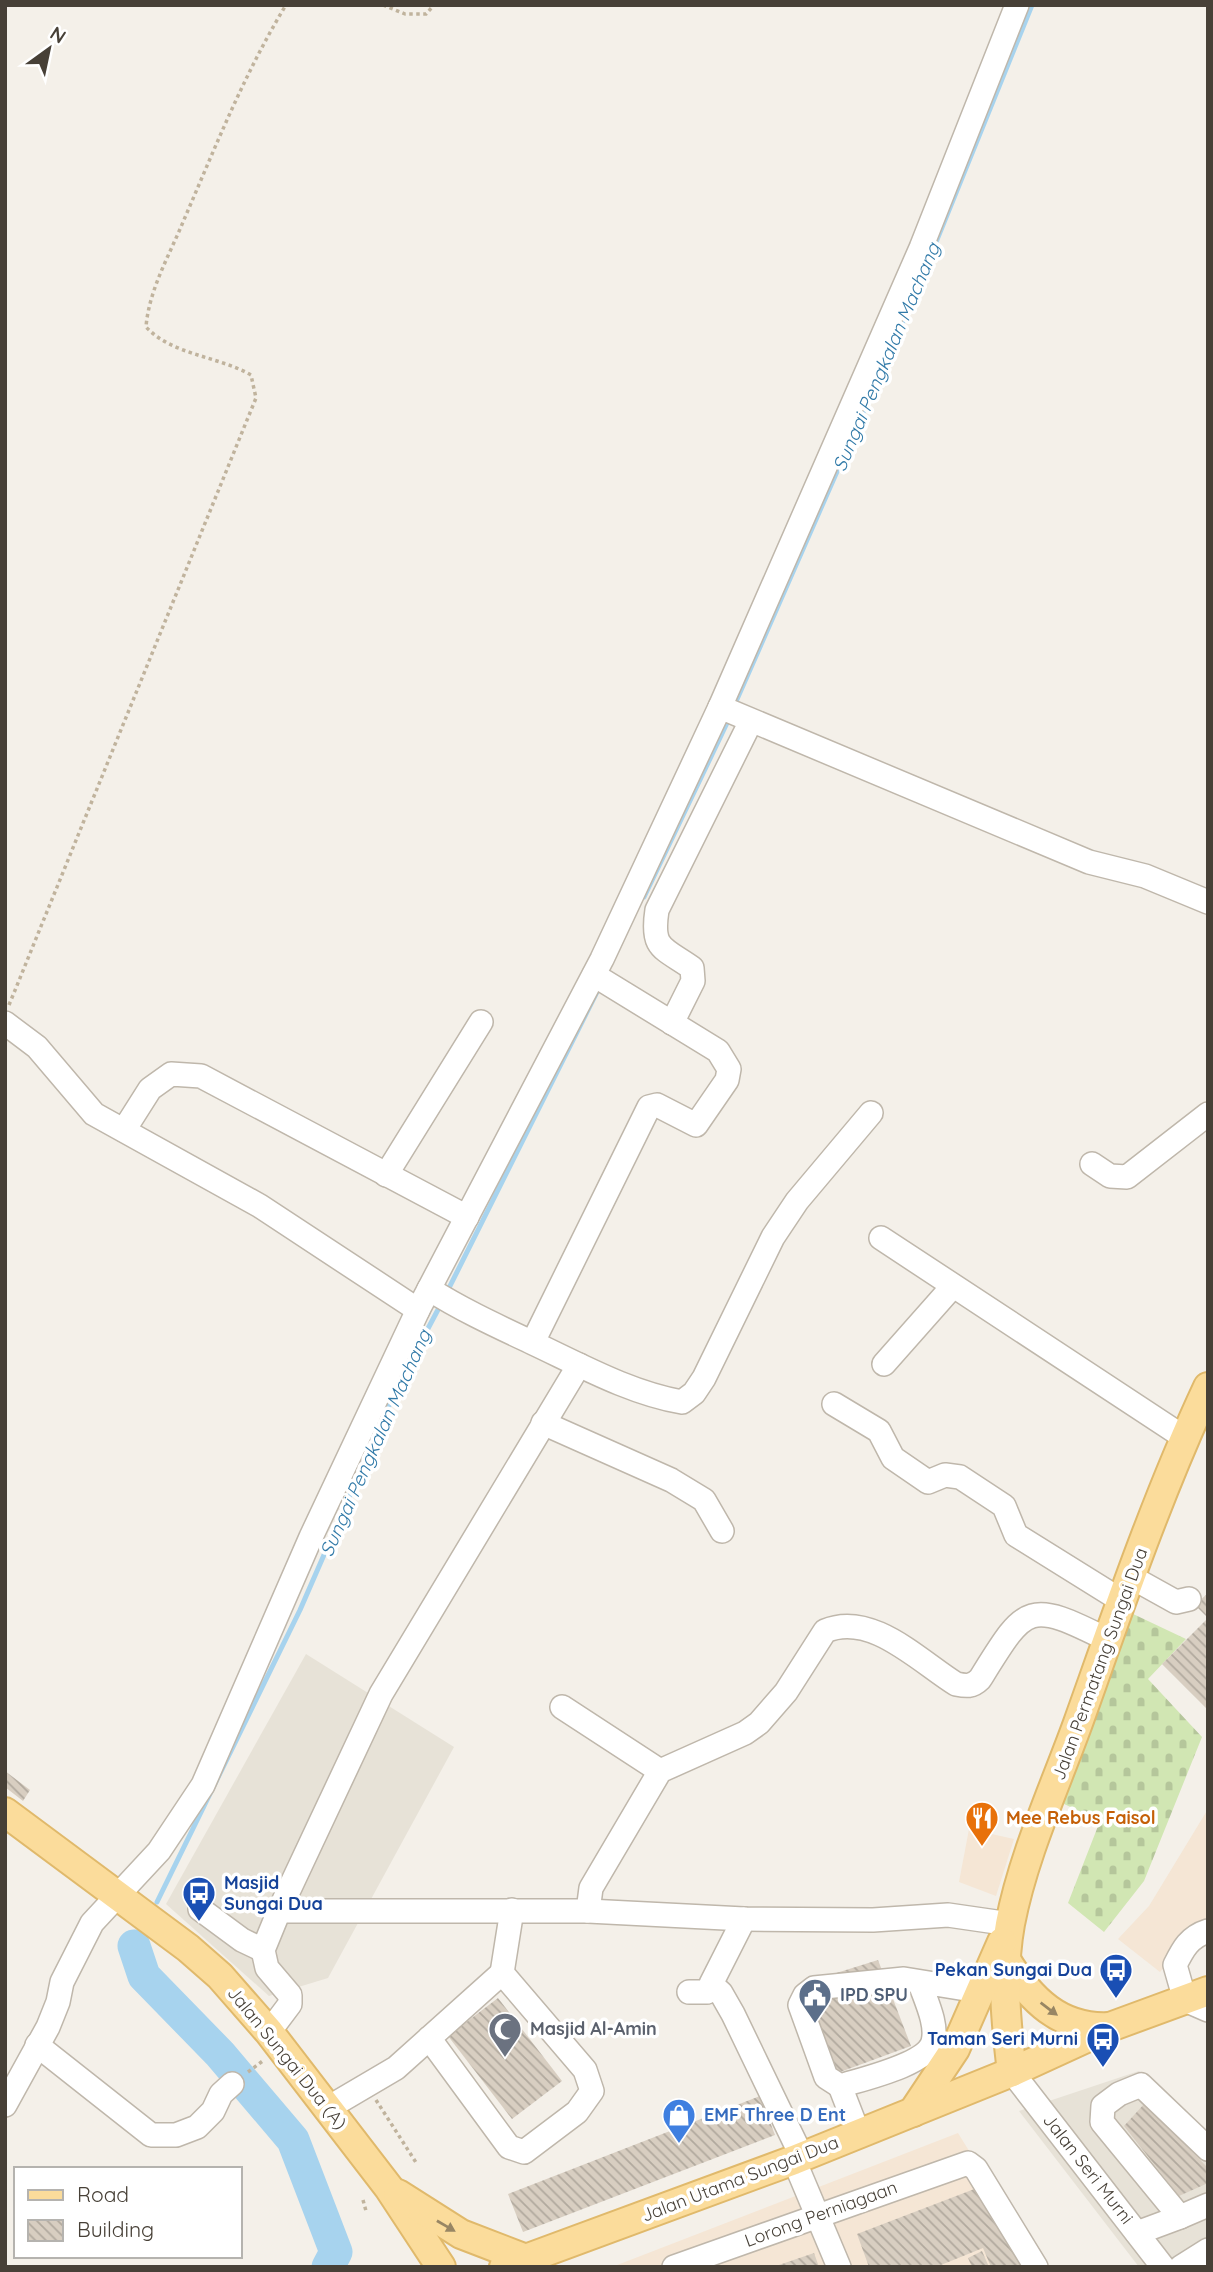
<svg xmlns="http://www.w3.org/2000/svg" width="1213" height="2272" font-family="Quicksand,sans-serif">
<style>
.residential{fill:#e7e2d7}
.commercial{fill:#f5e6d5}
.cemetery{fill:url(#cemetery-stones)}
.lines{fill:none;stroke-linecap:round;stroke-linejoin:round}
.stream{stroke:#a7d3ee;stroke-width:5}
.river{stroke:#a7d3ee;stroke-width:33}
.building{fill:url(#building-back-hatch)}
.minor-casing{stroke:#bfb7ab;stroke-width:26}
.major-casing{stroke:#e0b96b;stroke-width:32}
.path{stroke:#c0b39d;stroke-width:3.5;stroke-dasharray:3.5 3.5;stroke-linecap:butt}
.minor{stroke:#fff;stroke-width:23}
.major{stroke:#fbdc9b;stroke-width:28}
.oneway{fill:#988664}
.labels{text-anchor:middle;stroke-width:7;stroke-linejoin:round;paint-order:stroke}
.street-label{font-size:18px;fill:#474037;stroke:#fff}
.food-label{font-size:18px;font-weight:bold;fill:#c56008;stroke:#fff;text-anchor:start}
.transit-label{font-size:18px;font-weight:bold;fill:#164399;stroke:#fff;text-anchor:end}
.service-label{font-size:18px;font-weight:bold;fill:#4e5e75;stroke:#fff;text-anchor:start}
.worship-label{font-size:18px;font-weight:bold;fill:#5b616d;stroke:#fff;text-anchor:start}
.shop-label{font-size:18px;font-weight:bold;fill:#366cbe;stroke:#fff;text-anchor:start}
.water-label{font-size:19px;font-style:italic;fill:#317aa8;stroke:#fff}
</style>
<defs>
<pattern id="cemetery-stones" width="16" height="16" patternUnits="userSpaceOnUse" patternTransform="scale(1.75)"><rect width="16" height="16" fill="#d1e6b3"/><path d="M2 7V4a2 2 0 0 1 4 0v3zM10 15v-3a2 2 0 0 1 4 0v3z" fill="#b5c69b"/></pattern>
<pattern id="building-back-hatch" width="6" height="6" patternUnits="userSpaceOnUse" patternTransform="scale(1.75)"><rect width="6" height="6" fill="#d8cec1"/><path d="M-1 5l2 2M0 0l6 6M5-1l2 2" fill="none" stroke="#b1a99e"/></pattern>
</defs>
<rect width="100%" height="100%" fill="#f4f0e9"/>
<!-- residential -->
<g class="residential">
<polygon points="306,1654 454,1747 328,1978 269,1996 166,1904"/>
<polygon points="1139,2071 1208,2145 1208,2267 1139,2267 1019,2111"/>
</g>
<!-- commercial -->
<g class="commercial">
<polygon points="1208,1809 1208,1916 1160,1972 1118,1939 1149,1906"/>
<polygon points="969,1829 1014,1839 996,1896 959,1882"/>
<polygon points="958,2133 1041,2267 612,2267"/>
</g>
<!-- cemetery -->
<polygon class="cemetery" points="1131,1613 1186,1639 1148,1679 1202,1737 1144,1881 1104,1932 1068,1903 1100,1821 1062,1803"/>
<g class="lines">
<!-- stream -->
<g class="stream">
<polyline points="734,706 915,294 1032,5"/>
<polyline points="644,897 727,723"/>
<polyline points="447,1292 599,988"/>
<polyline points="157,1902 300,1610 398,1385 441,1304"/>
</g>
<!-- river -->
<polyline class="river" points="134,1946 144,1976 220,2054 293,2140 336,2252 328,2267"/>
</g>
<!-- building -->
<g class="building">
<polygon points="1208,1593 1208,1618 1195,1605"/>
<polygon points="1208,1618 1208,1710 1162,1664"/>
<polygon points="5,1771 30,1790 23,1801 5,1787"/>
<polygon points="878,1960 911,2046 832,2075 801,1984"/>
<polygon points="498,1998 562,2081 512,2119 448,2036"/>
<polygon points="760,2096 775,2135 523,2232 508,2194"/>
<polygon points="1145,2103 1208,2168 1208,2183 1179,2196 1124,2126"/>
<polygon points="977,2188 1026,2267 991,2267 983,2248 936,2267 869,2267 857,2234"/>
<polygon points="982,2251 989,2267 972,2267 968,2258"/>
<polygon points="814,2253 819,2267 776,2267 776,2266"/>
</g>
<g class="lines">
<defs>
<g id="minor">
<polyline points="720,707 1089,862 1145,876 1208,902"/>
<polyline points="5,1023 37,1047 94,1114 260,1206 418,1310"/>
<path d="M672 1023 693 981 692 968C662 947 651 949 657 910L751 721"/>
<polyline points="124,1130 150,1089 171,1074 201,1076 467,1217"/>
<polyline points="1092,1164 1110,1176 1127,1177 1208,1114"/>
<polyline points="386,1175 481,1022"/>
<polyline points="881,1238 1185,1438"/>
<path d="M429 1289C462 1310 497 1326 533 1343 580 1365 630 1393 682 1402L694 1393 704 1378 773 1237 797 1201 871 1113"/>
<polyline points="533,1342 649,1107 657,1105 696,1125 727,1080 729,1069 718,1051 594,975"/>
<polyline points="884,1364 953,1286"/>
<polyline points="834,1404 879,1431 893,1458 928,1482 945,1475 960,1477 1004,1506 1016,1535 1122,1601"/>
<polyline points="543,1423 671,1480 704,1500 722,1531"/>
<polyline points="1131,1577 1176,1602 1189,1599"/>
<polyline points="562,1707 660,1771"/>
<polyline points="200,1909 242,1940 263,1950"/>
<polyline points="279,1911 588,1911 744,1919 873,1920 948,1915 1010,1924"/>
<path d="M588 1911 591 1888 660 1771 745 1733 759 1723 786 1692 825 1631C871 1611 919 1661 956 1684 966 1686 972 1687 980 1679 1026 1605 1027 1599 1108 1640"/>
<polyline points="744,1919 711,1984 721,1993 733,2014 802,2157"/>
<path d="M1208 1931C1189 1937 1183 1949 1175 1965L1185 2000 1208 2010"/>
<polyline points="502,1973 512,1910"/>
<path d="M920 1983C925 1999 938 2024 933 2042 926 2065 862 2079 840 2086L826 2077 800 2005 805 1995 814 1988 904 1979 978 1991"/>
<polyline points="689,1992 707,1992 712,1987"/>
<polyline points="269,2032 290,2004 290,1995 267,1968 263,1950 279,1911 381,1694 579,1365"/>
<polyline points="37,2045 151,2135 176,2135 197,2127 213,2111 221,2094 232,2084"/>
<polyline points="1012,2072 1163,2267"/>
<polyline points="840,2086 859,2135"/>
<polyline points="5,2105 48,2027 58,2002 62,1982 92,1923 159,1851 203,1785 311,1537 418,1310 602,959 720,707 921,248 1017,5"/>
<polyline points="328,2108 396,2068 502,1973 585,2070 592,2091 577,2112 524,2152 509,2147 429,2038"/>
<polyline points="794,2160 839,2267"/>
<polyline points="1180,2217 1208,2205"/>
<polyline points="1137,2233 1180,2217 1102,2122 1103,2106 1119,2094 1141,2085 1208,2149"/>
<polyline points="674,2267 968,2163 976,2169 1036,2267"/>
<polyline points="1181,2267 1208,2250"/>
</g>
<g id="major">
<polyline points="5,1812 188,1948 220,1976 269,2032 389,2188 441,2267"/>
<path d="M1006 1960C1030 1999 1060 2030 1110 2027"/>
<path d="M1012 2072C1006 2023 1001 1974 1010 1924 1023 1856 1054 1789 1078 1723 1118 1611 1157 1496 1208 1387"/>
<polyline points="913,2112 955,2049 1002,1942"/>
<polyline points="398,2194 461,2234 526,2259"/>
<polyline points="504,2267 794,2160 1012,2072 1110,2027 1208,1991"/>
</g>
</defs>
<!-- minor casing -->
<use href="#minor" class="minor-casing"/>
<!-- major casing -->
<use href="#major" class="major-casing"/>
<!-- path -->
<g class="path">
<polyline points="383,5 405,14 426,14 434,5"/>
<path d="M9 1005 256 398 251 375C218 356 172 355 146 327 149 290 169 256 183 222 215 148 244 74 286 5"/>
<polyline points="248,2072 264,2060"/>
<polyline points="376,2100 417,2164"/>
<polyline points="363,2200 366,2211"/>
</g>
<!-- minor -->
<use href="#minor" class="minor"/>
<!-- major -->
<use href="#major" class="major"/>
</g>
<!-- one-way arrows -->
<defs><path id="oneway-solid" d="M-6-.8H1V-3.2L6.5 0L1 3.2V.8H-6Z" transform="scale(1.75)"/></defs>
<g class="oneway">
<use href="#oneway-solid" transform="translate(1049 2009) rotate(37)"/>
<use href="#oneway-solid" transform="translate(446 2226) rotate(30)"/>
</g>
<!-- icons -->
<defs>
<symbol id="restaurant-pin" viewBox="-11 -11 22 30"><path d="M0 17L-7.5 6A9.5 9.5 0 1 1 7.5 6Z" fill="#e8710a" stroke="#fff"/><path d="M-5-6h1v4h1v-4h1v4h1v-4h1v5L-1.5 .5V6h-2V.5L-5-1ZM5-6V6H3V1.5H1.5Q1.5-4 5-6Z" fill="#fff"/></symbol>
<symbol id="bus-pin" viewBox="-11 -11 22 30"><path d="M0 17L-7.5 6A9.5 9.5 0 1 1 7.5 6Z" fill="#1a4fb4" stroke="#fff"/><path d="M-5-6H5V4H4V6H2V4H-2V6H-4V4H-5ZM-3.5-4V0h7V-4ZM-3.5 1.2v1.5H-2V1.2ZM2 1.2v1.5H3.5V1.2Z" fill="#fff"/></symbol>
<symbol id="civic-pin" viewBox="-11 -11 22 30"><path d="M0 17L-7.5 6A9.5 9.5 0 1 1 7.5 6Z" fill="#5c6f8a" stroke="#fff"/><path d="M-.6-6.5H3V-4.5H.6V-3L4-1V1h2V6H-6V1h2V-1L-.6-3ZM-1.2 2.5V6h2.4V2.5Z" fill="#fff"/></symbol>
<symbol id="mosque-pin" viewBox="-11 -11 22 30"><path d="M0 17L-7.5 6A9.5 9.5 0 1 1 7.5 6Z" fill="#6b7280" stroke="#fff"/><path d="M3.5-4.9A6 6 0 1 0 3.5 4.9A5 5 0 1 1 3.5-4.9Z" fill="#fff"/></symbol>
<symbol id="shop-pin" viewBox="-11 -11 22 30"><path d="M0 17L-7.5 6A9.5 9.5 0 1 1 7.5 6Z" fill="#3f7fe0" stroke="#fff"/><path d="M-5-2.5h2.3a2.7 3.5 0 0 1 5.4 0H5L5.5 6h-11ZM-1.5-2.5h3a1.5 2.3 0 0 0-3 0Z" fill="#fff"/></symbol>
</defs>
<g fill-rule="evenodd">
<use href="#restaurant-pin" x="963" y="1799" width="38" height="52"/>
<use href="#bus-pin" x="180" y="1874" width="38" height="52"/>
<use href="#bus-pin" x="1097" y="1951" width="38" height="52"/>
<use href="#civic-pin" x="796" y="1976" width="38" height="52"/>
<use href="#mosque-pin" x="486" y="2010" width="38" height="52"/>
<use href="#bus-pin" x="1084" y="2020" width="38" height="52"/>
<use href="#shop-pin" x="660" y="2096" width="38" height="52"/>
</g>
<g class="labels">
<!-- street labels -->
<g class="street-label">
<text transform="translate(1100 1664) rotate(-70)" y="6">Jalan Permatang Sungai Dua</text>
<text transform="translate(287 2058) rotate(51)" y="6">Jalan Sungai Dua (A)</text>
<text transform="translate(1088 2169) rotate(52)" y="6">Jalan Seri Murni</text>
<text transform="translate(740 2179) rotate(-21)" y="6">Jalan Utama Sungai Dua</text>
<text transform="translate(821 2214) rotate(-20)" y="6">Lorong Perniagaan</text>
</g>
<!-- food labels -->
<g class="food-label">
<text x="1006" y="1824">Mee Rebus Faisol</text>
</g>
<!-- transit labels -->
<g class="transit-label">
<text x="224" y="1889" text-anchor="start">Masjid<tspan x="224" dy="21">Sungai Dua</tspan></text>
<text x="1092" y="1976">Pekan Sungai Dua</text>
<text x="1078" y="2045">Taman Seri Murni</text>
</g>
<!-- service labels -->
<g class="service-label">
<text x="840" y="2001">IPD SPU</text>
</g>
<!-- worship labels -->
<g class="worship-label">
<text x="530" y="2035">Masjid Al-Amin</text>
</g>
<!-- shop labels -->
<g class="shop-label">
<text x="704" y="2121">EMF Three D Ent</text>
</g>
<!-- water labels -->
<g class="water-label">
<text transform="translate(886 357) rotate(-67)" y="7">Sungai Pengkalan Machang</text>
<text transform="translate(375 1443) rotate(-66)" y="7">Sungai Pengkalan Machang</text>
</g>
</g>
<!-- border -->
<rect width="1213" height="2272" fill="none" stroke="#474037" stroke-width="14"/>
<!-- legend -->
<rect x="14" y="2167" width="228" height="91" fill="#ffffff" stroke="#b5b3af" stroke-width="2"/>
<rect x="28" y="2190" width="35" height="10" fill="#fbdc9b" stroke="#b5b3af" stroke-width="2"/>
<text x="77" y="2202" font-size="21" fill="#474037">Road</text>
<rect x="28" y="2220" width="35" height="21" fill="url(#building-back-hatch)" stroke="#b5b3af" stroke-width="2"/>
<text x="77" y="2237" font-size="21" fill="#474037">Building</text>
<!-- north arrow -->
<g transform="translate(49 49) rotate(33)" stroke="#ffffff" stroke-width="5" paint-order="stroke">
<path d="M0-5L12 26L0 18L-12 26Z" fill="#474037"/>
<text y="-10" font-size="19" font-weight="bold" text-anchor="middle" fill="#474037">N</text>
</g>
</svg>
